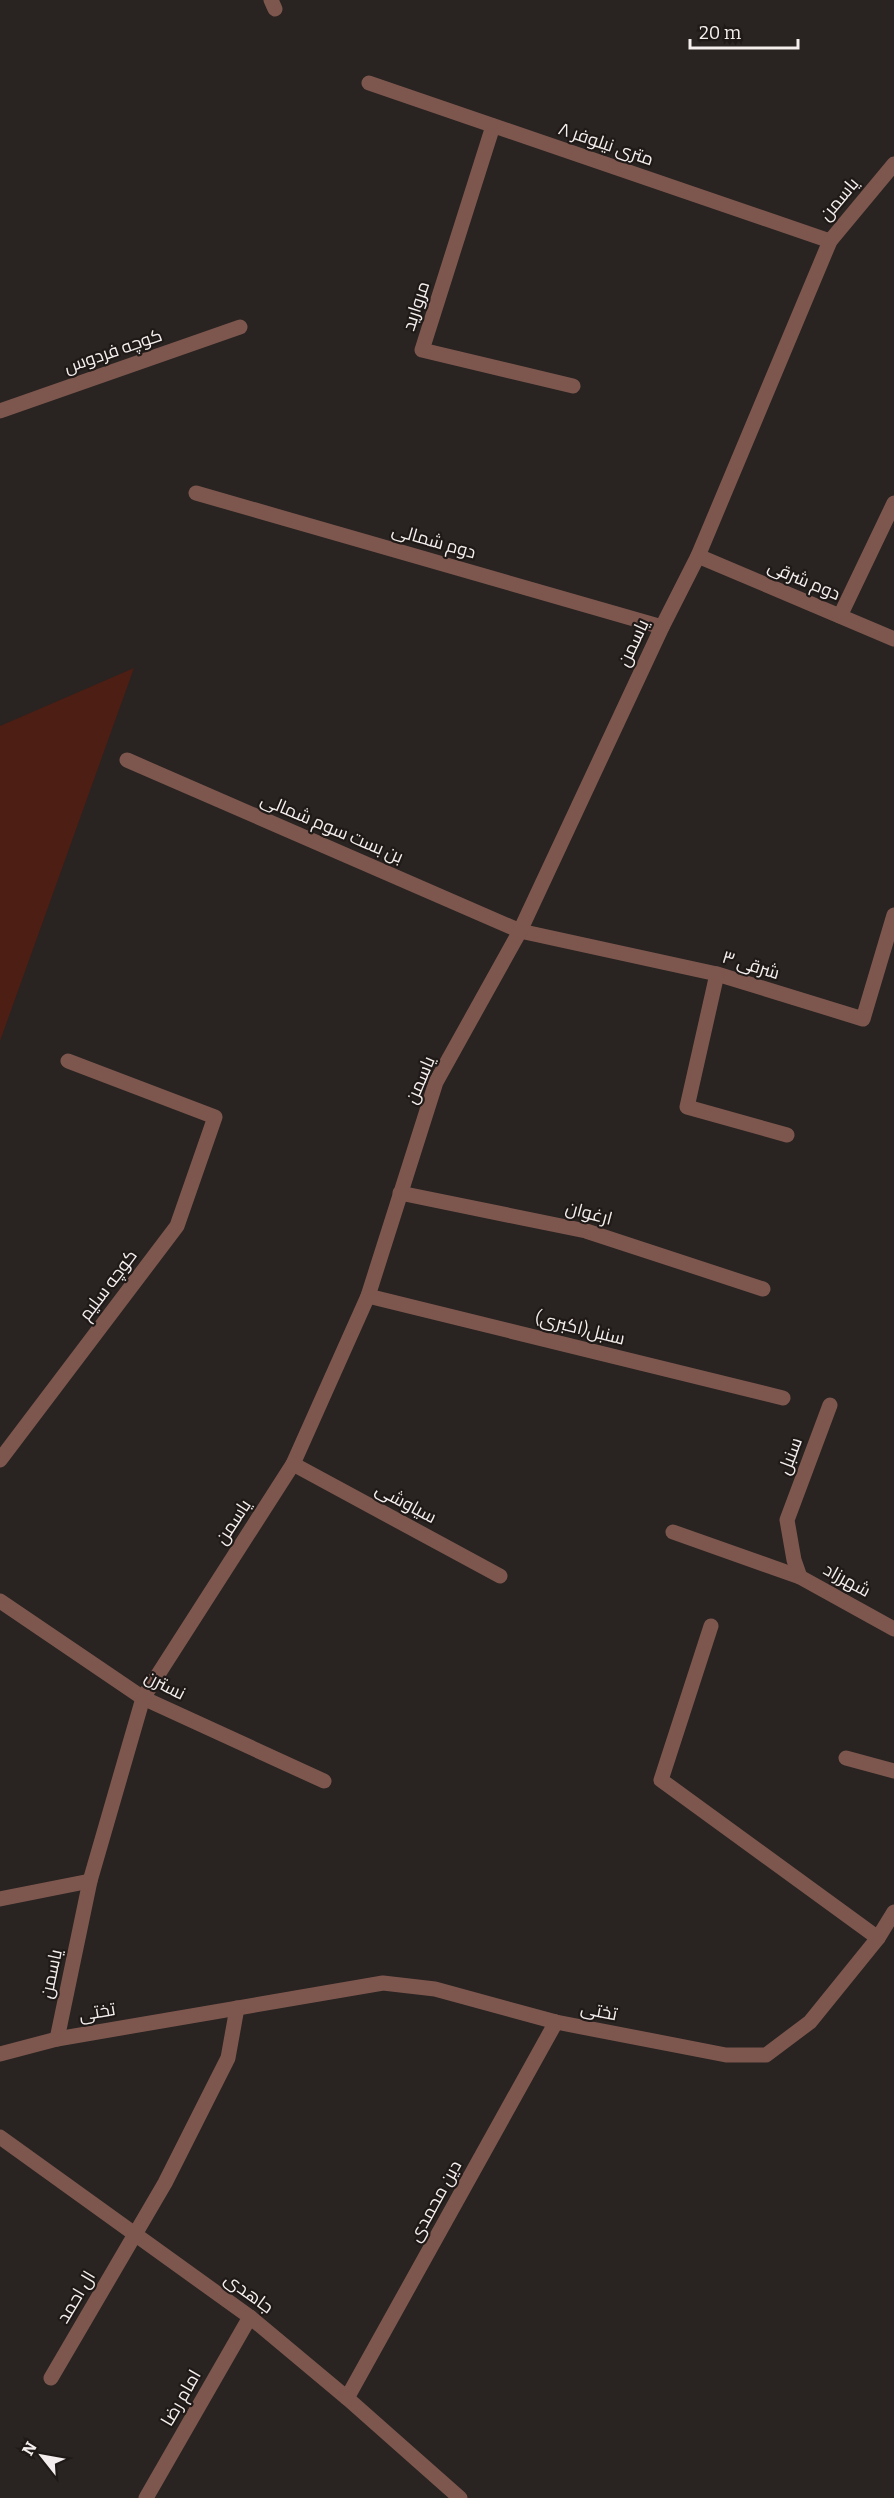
<svg xmlns="http://www.w3.org/2000/svg" width="894" height="2498" font-family="Bitter,Cairo,serif">
<style>
.green{fill:#4d1e13}
.lines{fill:none;stroke-linecap:round;stroke-linejoin:round}
.street{stroke:#7d574e;stroke-width:15}
.labels{text-anchor:middle;stroke-width:4.5;stroke-linejoin:round;paint-order:stroke}
.street-label{font-size:18px;fill:#f4efee;stroke:#1f1918}
</style>
<rect width="100%" height="100%" fill="#292321"/>
<!-- green -->
<polygon class="green" points="134,668 0,1041 0,726"/>
<g class="lines">
<!-- street -->
<g class="street">
<polyline points="271,0 275,9"/>
<polyline points="369,83 830,241"/>
<polyline points="493,126 422,350 573,386"/>
<polyline points="0,411 240,327"/>
<polyline points="196,493 662,627"/>
<polyline points="698,556 894,639"/>
<polyline points="840,616 894,503"/>
<polyline points="127,760 520,931 717,974 863,1019 894,915"/>
<polyline points="717,974 687,1107 787,1135"/>
<polyline points="400,1193 586,1231 763,1289"/>
<polyline points="368,1296 783,1398"/>
<polyline points="830,1405 787,1520 794,1560 800,1577 894,1629"/>
<polyline points="0,1460 177,1226 215,1117 68,1061"/>
<polyline points="293,1464 500,1576"/>
<polyline points="673,1532 800,1577"/>
<polyline points="0,1601 143,1698 324,1781"/>
<polyline points="711,1626 661,1780 878,1938"/>
<polyline points="846,1758 894,1771"/>
<polyline points="0,1899 90,1881"/>
<polyline points="57,2039 90,1881 143,1698 293,1464 368,1296 436,1082 520,931 662,627 698,556 830,241 894,164"/>
<polyline points="0,2054 57,2039 383,1983 435,1989 556,2022 726,2055 766,2055 810,2022 878,1938 894,1912"/>
<polyline points="0,2137 250,2317 347,2398 460,2498"/>
<polyline points="51,2378 165,2183 228,2058 237,2008"/>
<polyline points="347,2398 556,2022"/>
<polyline points="146,2498 250,2317"/>
</g>
</g>
<g class="labels">
<!-- street labels -->
<g class="street-label">
<text transform="translate(606 144) rotate(19)" y="6">۸ متری نیلوفر</text>
<text transform="translate(839 199) rotate(-50)" y="6">یاسمن</text>
<text transform="translate(416 306) rotate(-72)" y="6">مروارید</text>
<text transform="translate(113 351) rotate(-19)" y="6">کوچه فردوس</text>
<text transform="translate(434 541) rotate(16)" y="6">دوم شمالی</text>
<text transform="translate(804 580) rotate(23)" y="6">دوم شرقی</text>
<text transform="translate(633 643) rotate(-65)" y="6">یاسمن</text>
<text transform="translate(332 828) rotate(23)" y="6">بن بست سوم شمالی</text>
<text transform="translate(751 965) rotate(17)" y="6">۳ شرقی</text>
<text transform="translate(420 1080) rotate(-67)" y="6">یاسمن</text>
<text transform="translate(589 1213) rotate(15)" y="6">ارغوان</text>
<text transform="translate(108 1285) rotate(-53)" y="6">کوچه سلیم</text>
<text transform="translate(580 1328) rotate(14)" y="6">سنبل(اکبری)</text>
<text transform="translate(790 1456) rotate(-69)" y="6">سنبل</text>
<text transform="translate(406 1503) rotate(28)" y="6">سیاوشی</text>
<text transform="translate(233 1522) rotate(-57)" y="6">یاسمن</text>
<text transform="translate(847 1580) rotate(29)" y="6">شهرزاد</text>
<text transform="translate(165 1685) rotate(27)" y="6">نسترن</text>
<text transform="translate(51 1974) rotate(-78)" y="6">یاسمن</text>
<text transform="translate(599 2011) rotate(11)" y="6">تختی</text>
<text transform="translate(97 2012) rotate(-10)" y="6">تختی</text>
<text transform="translate(435 2201) rotate(-61)" y="6">دین محمدی</text>
<text transform="translate(249 2293) rotate(36)" y="6">جاهدی</text>
<text transform="translate(76 2297) rotate(-59)" y="6">ال احمد</text>
<text transform="translate(181 2398) rotate(-60)" y="6">امام رضا</text>
</g>
</g>
<!-- north arrow -->
<g transform="translate(42 2456) rotate(301)" stroke="#1f1918" stroke-width="4.5" paint-order="stroke">
<path d="M0-4.5L10 22L0 15L-10 22Z" fill="#f4efee"/>
<text y="-9" font-size="16" font-weight="bold" text-anchor="middle" fill="#f4efee">N</text>
</g>
<!-- scale -->
<path d="M690 39v9h108v-9" fill="none" stroke="#f4efee" stroke-width="3"/>
<text x="699" y="39" font-size="18" fill="#f4efee" stroke="#1f1918" stroke-width="4.5" paint-order="stroke">20 m</text>
</svg>
